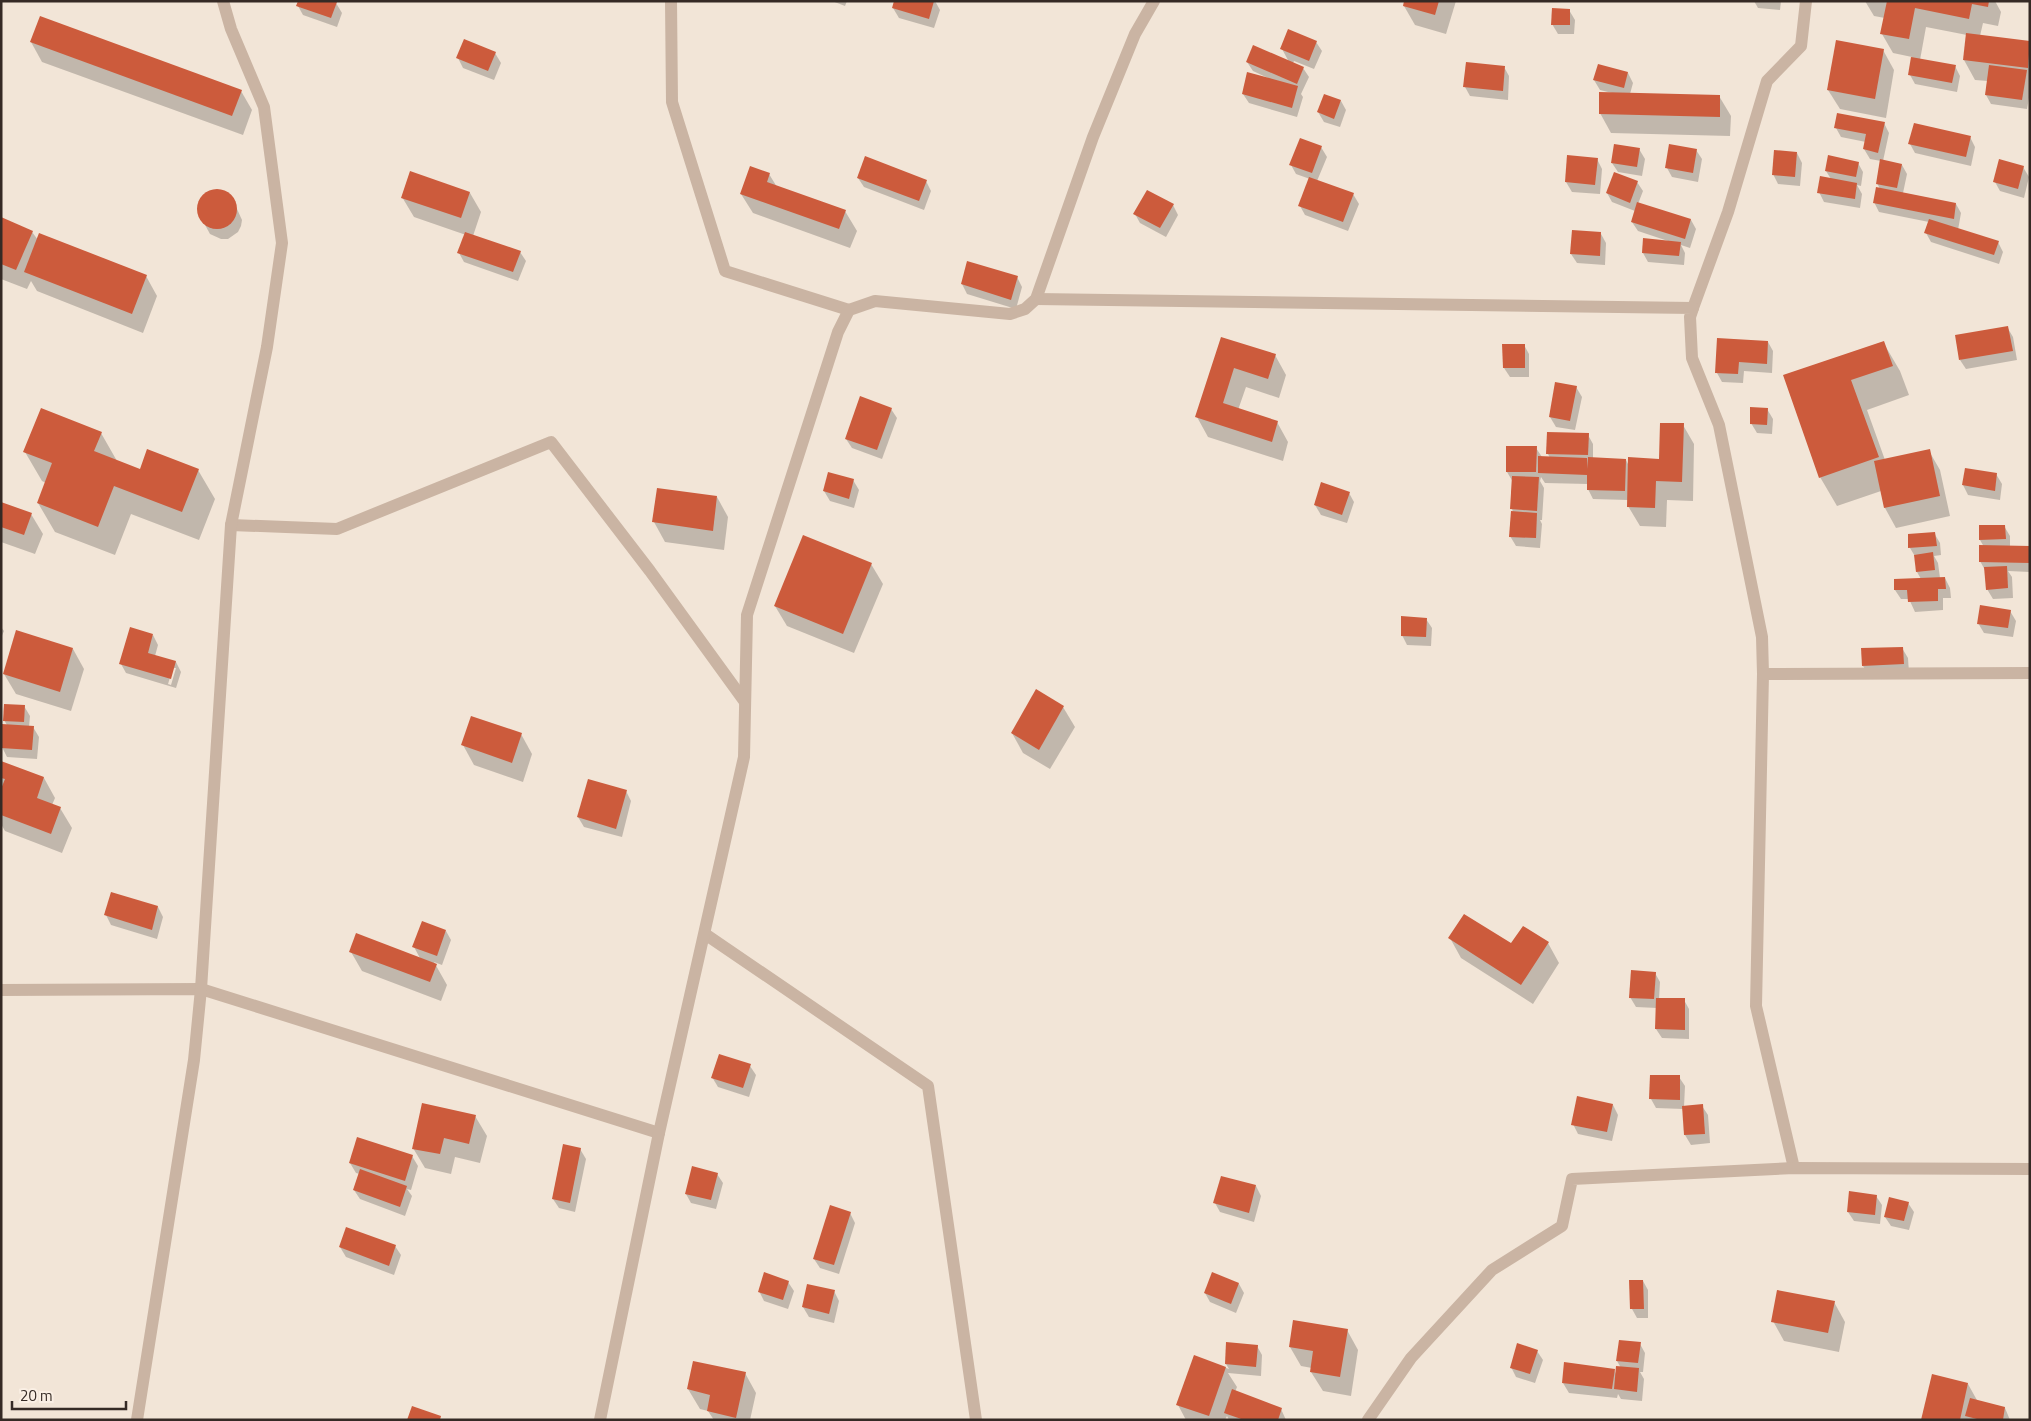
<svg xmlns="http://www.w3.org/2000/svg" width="2031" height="1421" font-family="'Titillium Web',sans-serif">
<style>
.shadow{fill:#0003;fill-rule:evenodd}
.building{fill:#cc5b3c}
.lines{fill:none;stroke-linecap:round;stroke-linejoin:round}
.service{stroke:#cab4a3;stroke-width:12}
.minor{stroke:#cab4a3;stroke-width:12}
</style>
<rect width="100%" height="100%" fill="#f2e5d7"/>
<!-- shadow -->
<g class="shadow">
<polygon points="832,1 847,1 845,6"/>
<polygon points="895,1 935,1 940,10 934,28 899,18 893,8"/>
<polygon points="1405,1 1456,1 1446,34 1415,25 1404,6"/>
<polygon points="1754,1 1781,1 1780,10 1758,8"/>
<polygon points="1865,1 1995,1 2001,12 1998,26 1983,23 1980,36 2030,42 2030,92 2027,109 1991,104 1986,95 1988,81 1975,80 1964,60 1967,35 1926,27 1920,60 1955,66 1960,76 1957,92 1915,84 1910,75 1912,57 1893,53 1882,34 1885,18 1874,16"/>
<polygon points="336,3 342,13 337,27 303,15 298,6"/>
<polygon points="1569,10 1575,20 1574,34 1558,34 1552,24"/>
<polygon points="31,42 241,91 252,110 243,135 42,62"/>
<polygon points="1316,42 1322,51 1314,69 1294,61 1293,63 1303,68 1309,77 1301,94 1303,97 1297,117 1249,103 1243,94 1268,78 1253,71 1247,62 1289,62 1282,49"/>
<polygon points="1883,50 1894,70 1886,118 1840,109 1828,90"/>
<polygon points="495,53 501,63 494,80 463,68 458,58"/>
<polygon points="1504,67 1509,76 1508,100 1470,96 1465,87"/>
<polygon points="1628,73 1633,83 1630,94 1719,96 1731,116 1730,136 1611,133 1600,113 1612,93 1600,90 1594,80"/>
<polygon points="1341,101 1346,110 1340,127 1324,122 1318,112"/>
<polygon points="1884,123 1889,133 1883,161 1902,165 1907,174 1903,193 1956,204 1961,213 1958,230 1998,242 2003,252 1999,264 1931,242 1926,233 1929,222 1879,212 1874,202 1880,189 1877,183 1881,161 1870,159 1864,149 1866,142 1841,137 1836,128"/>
<polygon points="1970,137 1975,147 1971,166 1915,153 1910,144"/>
<polygon points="1321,147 1327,157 1317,181 1353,194 1359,204 1348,231 1305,215 1300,206 1310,179 1296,174 1291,165"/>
<polygon points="1639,149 1645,159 1642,176 1618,172 1612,163"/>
<polygon points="1696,150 1702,159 1698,182 1672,177 1667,168"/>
<polygon points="1797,153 1802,163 1800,186 1778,184 1773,174"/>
<polygon points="1568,157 1597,159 1602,169 1600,194 1572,192 1566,182"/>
<polygon points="1858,163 1863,172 1861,186 1857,185 1862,194 1860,208 1824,202 1819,192 1831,179 1826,171"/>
<polygon points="2023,167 2029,177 2024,198 2000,191 1995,182"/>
<polygon points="769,174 777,187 845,211 857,231 850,248 753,213 741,194"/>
<polygon points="858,178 926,181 931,191 924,210 864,187"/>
<polygon points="1637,182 1643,191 1638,204 1691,220 1696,229 1690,248 1681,245 1685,253 1684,265 1648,262 1643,253 1668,241 1638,231 1632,222 1635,211 1612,202 1607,193"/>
<polygon points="222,191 232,198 242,220 241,226 238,232 228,239 221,239 210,234 198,212 198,206 204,195 209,192"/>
<polygon points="470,193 481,212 473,236 520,252 526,261 518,281 464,262 459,253 466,235 414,217 402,197"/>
<polygon points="1173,205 1178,215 1166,237 1140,223 1135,214"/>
<polygon points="1,219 32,232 38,240 146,276 157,296 143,333 37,291 31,281 27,289 1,279"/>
<polygon points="1601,234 1606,243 1605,265 1577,263 1571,254"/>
<polygon points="1017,277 1022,287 1016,309 967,294 962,284"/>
<polygon points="2007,327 2013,337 2017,360 1966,369 1960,360"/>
<polygon points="1222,338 1275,355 1286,375 1279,398 1246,387 1238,410 1277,422 1288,442 1283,461 1208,437 1197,417"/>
<polygon points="1768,342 1773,351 1772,373 1744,371 1743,383 1722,382 1717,373"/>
<polygon points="1883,342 1900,371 1909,395 1867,410 1885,460 1929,451 1940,470 1950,516 1896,528 1885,508 1881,491 1837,506 1820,477 1785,375"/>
<polygon points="1524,345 1529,354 1529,377 1510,377 1504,368"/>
<polygon points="1576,387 1582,397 1575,430 1556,427 1550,417"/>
<polygon points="891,409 897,418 882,459 852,448 846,439"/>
<polygon points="1767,409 1773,419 1772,434 1757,433 1751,423"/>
<polygon points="1683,425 1694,444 1693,501 1667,500 1666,527 1640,526 1628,506 1628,500 1593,499 1588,489 1588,484 1545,483 1541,477 1540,481 1544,488 1542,520 1540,520 1542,524 1540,548 1516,546 1510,536 1513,512 1512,509 1513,482 1507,472 1536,448 1542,457 1550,458 1548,454 1588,435 1593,444 1593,459 1626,460 1629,466 1660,460"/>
<polygon points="101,433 117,461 140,470 198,470 215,499 199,540 131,514 115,555 55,532 38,503 46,483 42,481 25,452"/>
<polygon points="1966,470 1996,474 2002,484 2000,500 1968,495 1963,485"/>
<polygon points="853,480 859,490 854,508 830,501 824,491"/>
<polygon points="1349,493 1354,502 1347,523 1321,515 1315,505"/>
<polygon points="717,497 728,517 724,550 665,542 654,522"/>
<polygon points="1,504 31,514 43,534 35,554 1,542"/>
<polygon points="2004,526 2010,536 2010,547 2030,547 2030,572 2008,571 2012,577 2013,598 1993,599 1987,589 1986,572 1980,561 1984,547 1980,540"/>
<polygon points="1934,533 1940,543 1941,555 1934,556 1938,563 1940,578 1945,578 1950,588 1951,598 1943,598 1943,610 1915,612 1909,599 1901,599 1895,590 1921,579 1917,572 1916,558 1910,548 1909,535"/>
<polygon points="804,537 871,564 883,584 854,653 787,626 775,606"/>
<polygon points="2010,611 2016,621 2013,637 1984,633 1978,623"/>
<polygon points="1426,619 1432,628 1431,646 1407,645 1402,635"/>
<polygon points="1,627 4,631 1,638"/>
<path d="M153 635 158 645 155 656 176 662 181 672 176 688 126 673 121 664ZM173 668H176L171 685 168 684Z"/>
<polygon points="1902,648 1908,658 1909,673 1869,675 1863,666"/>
<polygon points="73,649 84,669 71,711 16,694 4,674"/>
<polygon points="1036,691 1063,707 1075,727 1050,769 1023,753 1012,733"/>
<polygon points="24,706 30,716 29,727 33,727 39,737 37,759 7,757 2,747 7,725 4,720"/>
<polygon points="521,734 532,754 523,782 474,765 463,745"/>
<polygon points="1,762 44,778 55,798 52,805 60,808 72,828 62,853 5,831 1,824"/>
<polygon points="626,791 631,801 622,837 584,827 578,817"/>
<polygon points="158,907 163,917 157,939 111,925 106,915"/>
<polygon points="446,931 451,940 442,965 434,962 447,985 441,1001 362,971 351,952 421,960 414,947"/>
<polygon points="1450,938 1511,945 1548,943 1559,963 1533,1004 1461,958"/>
<polygon points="1655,973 1660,982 1659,999 1684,1000 1689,1009 1689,1039 1662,1038 1656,1029 1657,1008 1636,1007 1630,997"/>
<polygon points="750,1066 756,1075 749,1097 718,1087 712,1077"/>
<polygon points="1679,1077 1685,1086 1684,1107 1702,1106 1708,1115 1710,1143 1691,1145 1685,1135 1683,1109 1656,1108 1651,1099"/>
<polygon points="1613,1105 1618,1115 1612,1141 1578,1134 1573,1124"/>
<polygon points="475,1116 487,1136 480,1163 455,1157 451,1174 425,1168 413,1148"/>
<polygon points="580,1149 586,1159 575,1212 559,1208 553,1199"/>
<polygon points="412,1156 418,1166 411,1190 407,1189 412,1196 405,1216 360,1199 354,1190 360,1174 356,1173 350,1163"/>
<polygon points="717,1174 723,1183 716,1209 691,1203 686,1194"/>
<polygon points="1256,1186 1261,1196 1254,1222 1220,1212 1215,1203"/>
<polygon points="1876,1196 1882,1205 1880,1224 1854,1221 1848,1212"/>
<polygon points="1908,1203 1914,1212 1909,1230 1891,1226 1885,1217"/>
<polygon points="850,1213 855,1223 839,1274 820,1268 814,1259"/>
<polygon points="395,1246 401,1255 394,1275 346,1257 340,1247"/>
<polygon points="1643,1281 1648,1290 1648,1318 1637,1318 1632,1309"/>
<polygon points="788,1282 794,1291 788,1309 764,1301 759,1291"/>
<polygon points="1239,1284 1244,1293 1236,1313 1210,1302 1205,1293"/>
<polygon points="834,1291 839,1301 834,1323 809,1317 803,1307"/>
<polygon points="1834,1302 1845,1322 1839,1352 1784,1341 1773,1321"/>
<polygon points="1347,1330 1358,1350 1351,1396 1323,1391 1311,1372 1312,1368 1301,1366 1290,1347"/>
<polygon points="1640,1344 1645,1353 1643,1372 1640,1372 1644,1379 1642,1401 1621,1399 1618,1394 1617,1398 1569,1393 1563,1383 1614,1370 1616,1374 1621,1368 1617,1361"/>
<polygon points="1257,1346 1262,1355 1261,1376 1228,1373 1237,1387 1235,1392 1281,1409 1286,1420 1229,1420 1227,1416 1225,1420 1186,1420 1178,1405 1194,1357 1229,1369 1226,1364"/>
<polygon points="1537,1351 1543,1360 1535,1383 1516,1377 1511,1367"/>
<polygon points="745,1373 756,1393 750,1420 714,1420 708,1411 700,1409 688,1389"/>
<polygon points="1968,1384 1978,1402 2005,1408 2010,1420 1923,1420"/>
</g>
<!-- building -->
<g class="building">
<polygon points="298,1 334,1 337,2 331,18 296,6"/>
<polygon points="894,1 934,1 929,19 892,8"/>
<polygon points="1404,1 1439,1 1435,15 1403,6"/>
<polygon points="1887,1 1989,1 1988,7 1972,4 1969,19 1915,8 1909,39 1880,34"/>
<polygon points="1552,8 1570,9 1570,25 1551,25"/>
<polygon points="40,16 242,90 232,116 30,42"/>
<polygon points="1288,29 1317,41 1309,61 1280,49"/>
<polygon points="1966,33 2030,41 2028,68 1963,60"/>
<polygon points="464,39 496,52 488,71 456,58"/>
<polygon points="1836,40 1884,49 1875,99 1827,90"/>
<polygon points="1253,45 1304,67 1297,84 1246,62"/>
<polygon points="1911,57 1956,65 1952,83 1908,75"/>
<polygon points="1466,62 1505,66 1503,91 1463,87"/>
<polygon points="1598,64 1628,72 1624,88 1593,80"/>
<polygon points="1989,65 2027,70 2022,100 1985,95"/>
<polygon points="1247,72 1298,86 1292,108 1242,94"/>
<polygon points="1599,92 1720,95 1720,117 1599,114"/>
<polygon points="1324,94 1341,100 1334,119 1317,112"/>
<polygon points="1837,113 1885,122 1878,153 1863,149 1866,134 1834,128"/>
<polygon points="1914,123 1971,136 1966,157 1908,144"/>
<polygon points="1300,138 1322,146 1312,173 1289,165"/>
<polygon points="1614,144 1640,148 1637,167 1611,163"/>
<polygon points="1669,144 1697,149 1693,173 1665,168"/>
<polygon points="1774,150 1797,152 1795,177 1772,175"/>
<polygon points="1567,155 1598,158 1595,185 1565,182"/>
<polygon points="1828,155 1859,162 1856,177 1825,171"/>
<polygon points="865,156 927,180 919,201 857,178"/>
<polygon points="1880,159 1902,164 1897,188 1876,184"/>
<polygon points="1999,159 2024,166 2018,189 1993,182"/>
<polygon points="750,166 770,173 767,182 846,210 839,229 740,194"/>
<polygon points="410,171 470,192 461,218 401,198"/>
<polygon points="1614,172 1638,181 1630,203 1606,193"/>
<polygon points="1820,176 1857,183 1855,199 1817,193"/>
<polygon points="1309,177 1354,193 1343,222 1298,206"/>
<polygon points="1876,187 1956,203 1954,219 1873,203"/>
<circle cx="217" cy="209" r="20"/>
<polygon points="1147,190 1174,204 1160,228 1133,214"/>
<polygon points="1637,202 1691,219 1685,239 1631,222"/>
<polygon points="1,217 33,231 16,270 1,264"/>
<polygon points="1929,219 1999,241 1994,255 1924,233"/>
<polygon points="1572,230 1601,232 1600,256 1570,254"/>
<polygon points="465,232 521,251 513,272 457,253"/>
<polygon points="39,233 147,275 132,314 24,272"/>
<polygon points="1643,238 1681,242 1679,256 1642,253"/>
<polygon points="967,261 1018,276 1011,300 961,284"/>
<polygon points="2008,326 2013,351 1959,360 1955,335"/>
<polygon points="1221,337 1276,354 1268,379 1234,368 1223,403 1278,421 1272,442 1195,417"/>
<polygon points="1717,338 1768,341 1767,364 1739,362 1738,374 1715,373"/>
<polygon points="1884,341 1893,366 1851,380 1879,457 1819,478 1783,375"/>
<polygon points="1502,344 1525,344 1525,368 1503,368"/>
<polygon points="1555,382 1577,386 1570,421 1549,417"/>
<polygon points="860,396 892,408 877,450 845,439"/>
<polygon points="1750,407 1768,408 1767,425 1750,424"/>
<polygon points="41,408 102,432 94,451 140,469 147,449 199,469 182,512 114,486 98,527 37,503 52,463 23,452"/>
<polygon points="1660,423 1684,423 1682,482 1656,481 1655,508 1627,507 1628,457 1659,459"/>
<polygon points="1547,432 1589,433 1588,455 1546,454"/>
<polygon points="1506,446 1537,446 1536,472 1506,472"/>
<polygon points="1930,449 1940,496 1884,508 1874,461"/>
<polygon points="1538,456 1587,458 1587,469 1588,457 1626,459 1625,491 1587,490 1587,475 1538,473"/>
<polygon points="1965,468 1997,473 1995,491 1962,485"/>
<polygon points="828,472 854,479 849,499 823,491"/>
<polygon points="1512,476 1539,477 1537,511 1510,509"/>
<polygon points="1321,482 1350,492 1342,515 1314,505"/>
<polygon points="657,488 717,496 713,531 652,522"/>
<polygon points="1,502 32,513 24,535 1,527"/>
<polygon points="1511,511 1537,513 1536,538 1509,537"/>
<polygon points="1979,525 2005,525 2006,539 1979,540"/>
<polygon points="1935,532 1937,546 1908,548 1908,534"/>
<polygon points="803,535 872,563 843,634 774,606"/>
<polygon points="1979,545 2030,546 2030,563 1979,562"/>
<polygon points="1933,552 1935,570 1916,572 1914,555"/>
<polygon points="2007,566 2008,588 1986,590 1984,567"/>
<polygon points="1945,577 1946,589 1938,589 1938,601 1908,602 1907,590 1894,590 1894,579"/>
<polygon points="1980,605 2011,610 2008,628 1977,624"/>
<polygon points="1401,616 1427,618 1426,637 1401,636"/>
<polygon points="130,627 153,634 148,653 176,661 171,679 119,664"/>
<polygon points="16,630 73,648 60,692 3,674"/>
<polygon points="1903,647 1904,664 1862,666 1861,648"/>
<polygon points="1036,689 1064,706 1039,750 1011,733"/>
<polygon points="4,704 25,705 24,722 3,721"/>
<polygon points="471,716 522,733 512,763 461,745"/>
<polygon points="2,724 34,726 32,750 1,748"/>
<polygon points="1,761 44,777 37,798 61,807 51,834 1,815 1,789 5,779 1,778"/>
<polygon points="588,779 627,790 616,829 577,817"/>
<polygon points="111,892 158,906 152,930 104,915"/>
<polygon points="1464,914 1511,943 1523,926 1549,942 1521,985 1448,938"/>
<polygon points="422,921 446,930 437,956 412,947"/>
<polygon points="356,933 437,964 430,982 349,952"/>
<polygon points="1631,970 1656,972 1654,999 1629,998"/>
<polygon points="1656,998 1685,998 1685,1030 1655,1029"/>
<polygon points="719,1054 751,1064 743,1088 711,1078"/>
<polygon points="1650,1075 1680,1075 1680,1100 1649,1099"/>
<polygon points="1577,1096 1613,1104 1607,1132 1571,1125"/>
<polygon points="422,1103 476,1115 469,1144 444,1138 440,1154 412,1149"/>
<polygon points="1703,1104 1705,1134 1684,1135 1682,1106"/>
<polygon points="357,1137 413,1155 405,1181 349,1163"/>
<polygon points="563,1144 581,1148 570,1203 552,1199"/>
<polygon points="692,1166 718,1173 711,1200 685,1194"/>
<polygon points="360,1169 407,1186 400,1207 353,1190"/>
<polygon points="1221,1176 1256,1185 1249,1213 1213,1203"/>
<polygon points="1849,1191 1877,1195 1875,1215 1847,1212"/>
<polygon points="1889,1197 1909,1202 1904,1221 1884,1217"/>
<polygon points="830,1205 851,1212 834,1265 813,1259"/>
<polygon points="346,1227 396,1245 389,1266 339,1247"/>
<polygon points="764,1272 789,1281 783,1300 758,1292"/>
<polygon points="1212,1272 1239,1283 1231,1304 1204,1293"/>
<polygon points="1629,1280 1643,1280 1644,1309 1630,1309"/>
<polygon points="807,1284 835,1290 829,1314 802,1307"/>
<polygon points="1777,1290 1835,1301 1828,1333 1771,1322"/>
<polygon points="1293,1320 1348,1329 1340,1377 1310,1372 1313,1351 1289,1347"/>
<polygon points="1619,1340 1641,1342 1638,1363 1616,1361"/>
<polygon points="1226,1342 1258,1345 1256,1367 1225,1364"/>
<polygon points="1517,1343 1538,1350 1530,1374 1510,1368"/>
<polygon points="1194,1355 1226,1367 1209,1416 1176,1405"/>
<polygon points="693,1361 746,1372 736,1418 707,1411 710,1395 687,1389"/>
<polygon points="1564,1362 1615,1369 1612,1389 1562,1383"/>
<polygon points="1616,1366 1639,1368 1637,1392 1614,1389"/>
<polygon points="1932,1374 1968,1383 1960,1420 1921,1420"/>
<polygon points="1232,1389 1282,1408 1278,1420 1244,1420 1224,1413"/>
<polygon points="1970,1398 2005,1407 2003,1420 1981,1420 1965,1416"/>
<polygon points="412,1406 441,1416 440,1420 407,1420"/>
</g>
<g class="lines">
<!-- service -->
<polyline class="service" points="1693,308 1728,212 1767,81 1801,46 1806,1"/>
<!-- minor -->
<g class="minor">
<polyline points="671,1 672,102 725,271 849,310"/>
<polyline points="1036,299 1693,308 1690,317 1692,358 1719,425 1762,637 1763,674 1756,1006 1794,1168"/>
<polyline points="231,525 337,529 551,442 650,571 745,702"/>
<polyline points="1763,674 2030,673"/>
<polyline points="705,934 928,1086 976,1420"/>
<polyline points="1,990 201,989 659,1133"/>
<polyline points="137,1420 194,1060 201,989 231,525 267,347 282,243 264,107 231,29 223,1"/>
<polyline points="600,1420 659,1133 744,757 747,615 838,332 849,310 875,301 1010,314 1025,309 1036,299 1093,137 1135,34 1154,1"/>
<polyline points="1368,1420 1411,1358 1492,1270 1562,1226 1572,1179 1794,1168 2030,1169"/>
</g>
</g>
<!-- border -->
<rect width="2031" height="1421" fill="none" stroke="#352a25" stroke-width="5"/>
<!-- scale -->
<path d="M12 1401v8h114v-8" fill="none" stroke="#352a25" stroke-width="2.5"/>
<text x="20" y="1401" font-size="15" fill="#352a25" stroke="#faefe4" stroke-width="4" paint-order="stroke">20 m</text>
</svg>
